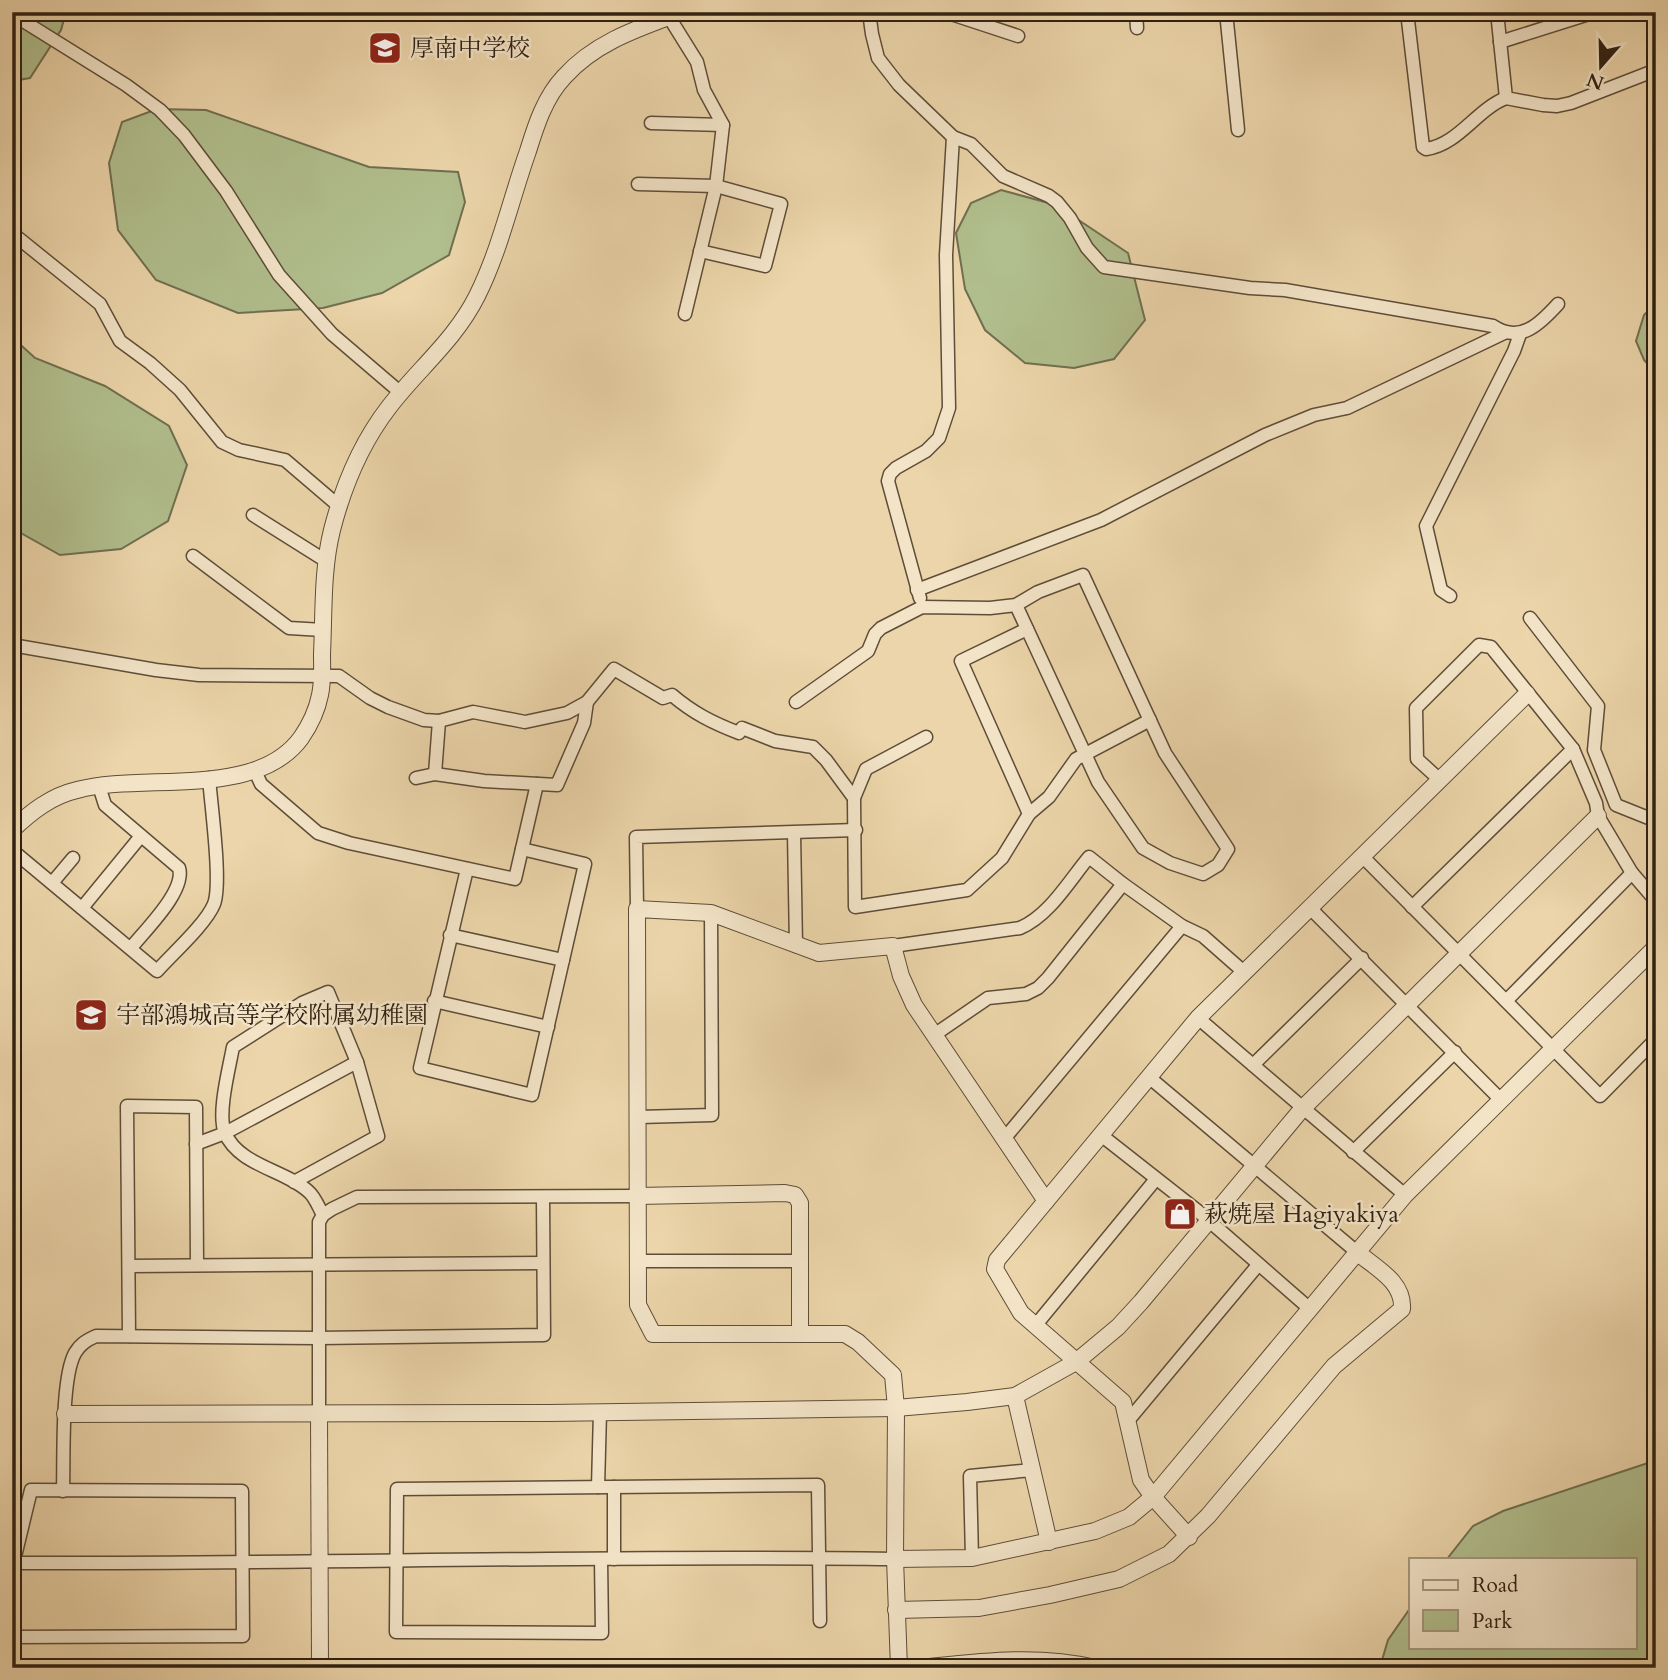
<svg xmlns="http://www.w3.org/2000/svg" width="1668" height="1680" font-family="Cardo,'Noto Serif JP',serif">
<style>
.green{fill:#b1be8d;stroke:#706f50;stroke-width:2}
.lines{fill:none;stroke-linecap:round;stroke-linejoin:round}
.minor-casing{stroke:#5e4d38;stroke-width:15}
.tertiary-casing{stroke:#5e4d38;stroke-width:18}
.minor{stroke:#f3e4c8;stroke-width:12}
.tertiary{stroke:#f3e4c8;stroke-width:16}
.labels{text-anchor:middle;stroke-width:5;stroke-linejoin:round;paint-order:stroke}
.poi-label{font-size:24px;fill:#2f2012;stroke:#f3e4c8;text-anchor:start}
</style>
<rect width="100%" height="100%" fill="#ecd5aa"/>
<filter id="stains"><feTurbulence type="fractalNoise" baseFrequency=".00286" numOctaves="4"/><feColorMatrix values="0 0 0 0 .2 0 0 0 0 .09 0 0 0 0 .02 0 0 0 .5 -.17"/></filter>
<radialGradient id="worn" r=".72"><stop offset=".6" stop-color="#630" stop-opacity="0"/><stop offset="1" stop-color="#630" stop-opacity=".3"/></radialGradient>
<!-- green -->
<g class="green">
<polygon points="12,12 66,12 61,30 30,78 12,81"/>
<polygon points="157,109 206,110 369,167 458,172 465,202 449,255 382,293 323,308 238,313 156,280 118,230 109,163 122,122"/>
<polygon points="1001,190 1056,205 1128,253 1145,320 1114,359 1074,368 1025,363 985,330 965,289 956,233 971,203"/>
<polygon points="1656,303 1656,373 1644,360 1636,341 1644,315"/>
<polygon points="12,337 35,358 105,386 169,426 187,465 168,521 121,549 60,555 12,528"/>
<polygon points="1648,1463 1656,1473 1656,1663 1649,1668 1380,1667 1388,1640 1411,1607 1411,1647 1635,1647 1635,1559 1447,1559 1473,1526 1503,1511"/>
</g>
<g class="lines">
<defs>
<g id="minor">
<path d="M869 12 872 34 878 58 899 85 953 137 971 144 1003 176 1049 196 1057 202 1070 218 1087 248 1104 267 1250 288 1285 290 1493 326C1520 344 1540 324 1558 304"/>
<polyline points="945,12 1018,36"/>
<polyline points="1136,12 1137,28"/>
<polyline points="1226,12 1238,130"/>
<path d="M1407 12 1423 147 1426 149C1458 145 1477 109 1506 98"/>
<polyline points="1497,12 1506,98 1543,105 1557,106 1571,103 1656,70"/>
<polyline points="12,14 126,85 160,110 184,135 226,191 279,275 332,334 401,393"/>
<polyline points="669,17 697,62 704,90 723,125 716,186 685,314"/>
<polyline points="1500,42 1595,12"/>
<polyline points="651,123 723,125"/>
<polyline points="638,184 716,186 781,204 765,266 700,251"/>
<polyline points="12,233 100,304 120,341 150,363 180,390 222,442 239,450 285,460 340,507"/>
<polyline points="253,515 326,561"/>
<polyline points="193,556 289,628 323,630"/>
<polyline points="917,590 1101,520 1265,435 1314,415 1347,408 1504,333"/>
<polyline points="1450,596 1441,590 1426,526 1514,351 1520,334"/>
<polyline points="920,598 888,481 890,474 896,468 926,451 939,438 949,408 946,255 953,137"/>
<polyline points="1530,618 1598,706 1594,750 1616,805 1656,821"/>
<polyline points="1027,629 961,661 1029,814"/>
<path d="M12 645 156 670 199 675 339 676 370 698 388 707 424 720 439 721 473 712 525 722 567 713 587 702 614 669 663 698 672 695C693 713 713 723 739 733L742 728 775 741 813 747 826 760 854 798"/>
<polyline points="796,702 868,651 875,634 881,628 922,607 990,608 1016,605 1038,592 1083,575 1165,753 1228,849 1218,865 1203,874 1170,863 1143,848 1098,782 1016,605"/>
<polyline points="926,737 866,769 854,798 855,907 967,890 1002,858 1029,814 1049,797 1076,759 1150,720"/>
<polyline points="255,771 261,784 318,833 349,843 515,879 537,784"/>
<polyline points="435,774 439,721"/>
<polyline points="416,778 435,774 484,781 557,785 584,723 587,702"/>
<polyline points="1440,780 1417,759 1416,708 1479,645 1491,647 1573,749 1596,803 1598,816 1632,873 1656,901"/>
<path d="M99 786 105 805 179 868C186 891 145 930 131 948"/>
<polyline points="794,833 796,946"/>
<path d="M12 850 157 971C171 955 206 924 214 904 222 883 211 805 209 778"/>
<polyline points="1363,857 1600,1096 1656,1039"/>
<polyline points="467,869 420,1068 532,1095 585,864 522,849"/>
<polyline points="52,883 73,858"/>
<polyline points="1412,907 1573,749"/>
<polyline points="82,908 141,836"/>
<polyline points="637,909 636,837 856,830"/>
<polyline points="1311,909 1501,1100"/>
<polyline points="450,935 563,960"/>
<path d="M893 946 1020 928C1049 916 1069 881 1089 857L1123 884 1182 926 1203 936 1245 973"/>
<polyline points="434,1001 548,1027"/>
<polyline points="1506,1001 1632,873"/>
<polyline points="1198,1018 1405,1195"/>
<polyline points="934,1035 988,998 1026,994 1038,988 1048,978 1123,884"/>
<polyline points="1253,1065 1362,958"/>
<polyline points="1150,1078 1358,1253"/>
<polyline points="639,1117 712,1115 711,913"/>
<polyline points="1101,1135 1199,1212 1310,1309"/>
<polyline points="1004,1139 1182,926"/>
<polyline points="196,1144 225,1133 357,1062"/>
<polyline points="1353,1152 1455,1052"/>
<path d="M294 1182 378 1136 357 1062 328 992 302 1003 233 1047C229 1069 217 1114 225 1133 239 1166 286 1170 309 1192 315 1197 319 1208 323 1215"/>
<polyline points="638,1261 799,1261"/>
<polyline points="129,1266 543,1263"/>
<polyline points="1035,1326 1156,1179"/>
<polyline points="129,1336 127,1106 196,1107 197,1265"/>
<polyline points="319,1412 319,1222 323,1215 332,1209 357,1197 637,1196"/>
<polyline points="1127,1422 1258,1265"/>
<polyline points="598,1487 600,1412"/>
<path d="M63 1491C64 1459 61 1378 75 1353 80 1344 87 1340 96 1336L318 1338 544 1335 543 1197"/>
<polyline points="972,1558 970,1476 1032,1470"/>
<polyline points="601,1559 602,1633 396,1632 397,1489 818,1485 820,1621"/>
<polyline points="614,1559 614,1487"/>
<path d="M14 1563C308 1564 602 1555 895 1559"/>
<polyline points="12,1569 31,1490 242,1491 243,1636 12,1637"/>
</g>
<g id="tertiary">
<path d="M12 830C31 812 51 796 77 790 143 772 256 800 301 738 310 725 317 710 320 695 323 682 322 667 322 654 324 613 322 570 332 530 343 487 362 442 389 407 418 369 455 340 477 296 500 250 511 199 528 151 536 125 545 97 564 77 595 42 639 28 682 12"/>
<polyline points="637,1196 785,1193 795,1195 800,1203 800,1334"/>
<polyline points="1015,1396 1049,1542"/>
<polyline points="319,1412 320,1668"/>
<polyline points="65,1414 549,1413 896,1408 967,1402 1015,1396 1076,1362 1118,1327 1141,1302 1302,1109 1598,816"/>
<polyline points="1189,1537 1153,1497 1141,1480 1123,1402 1021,1313 995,1269 997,1260 1198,1018 1527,694"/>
<polyline points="895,1559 972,1558 1095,1531 1129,1517 1153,1497 1405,1195 1656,947"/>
<path d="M896 1610 979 1608 1050 1595 1119 1579 1169 1554 1208 1516 1334 1366 1402 1309C1404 1282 1376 1268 1358 1253"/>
<polyline points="899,1668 895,1559 896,1408 893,1375 858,1342 845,1334 653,1334 638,1305 637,909 711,913 819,953 893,946 901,976 914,1005 1046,1201"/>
<path d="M920 1668C978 1662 1037 1654 1095 1668"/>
</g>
</defs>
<!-- minor casing -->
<use href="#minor" class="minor-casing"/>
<!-- tertiary casing -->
<use href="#tertiary" class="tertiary-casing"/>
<!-- minor -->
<use href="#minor" class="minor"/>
<!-- tertiary -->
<use href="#tertiary" class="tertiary"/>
</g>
<!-- icons -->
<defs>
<symbol id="school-square" viewBox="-11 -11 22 22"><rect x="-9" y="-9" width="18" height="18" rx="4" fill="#8f2418" stroke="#f3e4c8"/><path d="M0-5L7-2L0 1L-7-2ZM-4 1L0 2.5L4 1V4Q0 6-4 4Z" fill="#fff"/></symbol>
<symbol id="shop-square" viewBox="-11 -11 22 22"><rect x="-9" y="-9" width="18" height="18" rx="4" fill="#8f2418" stroke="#f3e4c8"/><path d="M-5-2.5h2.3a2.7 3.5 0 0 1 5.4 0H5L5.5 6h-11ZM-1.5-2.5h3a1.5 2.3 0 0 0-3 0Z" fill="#fff"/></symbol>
</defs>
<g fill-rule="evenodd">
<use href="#school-square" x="366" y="29" width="38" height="38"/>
<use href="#school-square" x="72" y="996" width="38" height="38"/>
<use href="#shop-square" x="1161" y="1195" width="38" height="38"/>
</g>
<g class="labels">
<!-- poi labels -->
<g class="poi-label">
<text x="410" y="56">厚南中学校</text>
<text x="116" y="1023">宇部鴻城高等学校附属幼稚園</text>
<text x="1204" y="1222">萩焼屋 Hagiyakiya</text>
</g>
</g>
<!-- margin -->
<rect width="1668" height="1680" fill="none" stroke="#ecd5aa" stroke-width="42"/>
<rect x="14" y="14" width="1640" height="1652" fill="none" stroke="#2f2012" stroke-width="3.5"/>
<rect x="21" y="21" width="1626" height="1638" fill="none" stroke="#2f2012" stroke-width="2"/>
<!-- legend -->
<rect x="1409" y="1558" width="228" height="91" fill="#f3e4c8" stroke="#a5967f" stroke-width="2"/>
<rect x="1423" y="1580" width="35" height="10" fill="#f3e4c8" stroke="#a5967f" stroke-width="2"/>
<text x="1472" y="1592" font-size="21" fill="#2f2012">Road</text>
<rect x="1423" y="1610" width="35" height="21" fill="#b1be8d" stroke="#a5967f" stroke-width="2"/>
<text x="1472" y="1628" font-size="21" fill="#2f2012">Park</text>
<!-- north arrow -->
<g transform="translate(1601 66) rotate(200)" stroke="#f3e4c8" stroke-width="5" paint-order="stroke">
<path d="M0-5L12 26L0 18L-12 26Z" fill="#2f2012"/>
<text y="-10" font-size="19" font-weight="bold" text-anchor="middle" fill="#2f2012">N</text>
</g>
<rect width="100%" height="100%" filter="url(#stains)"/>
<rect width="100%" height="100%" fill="url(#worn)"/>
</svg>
